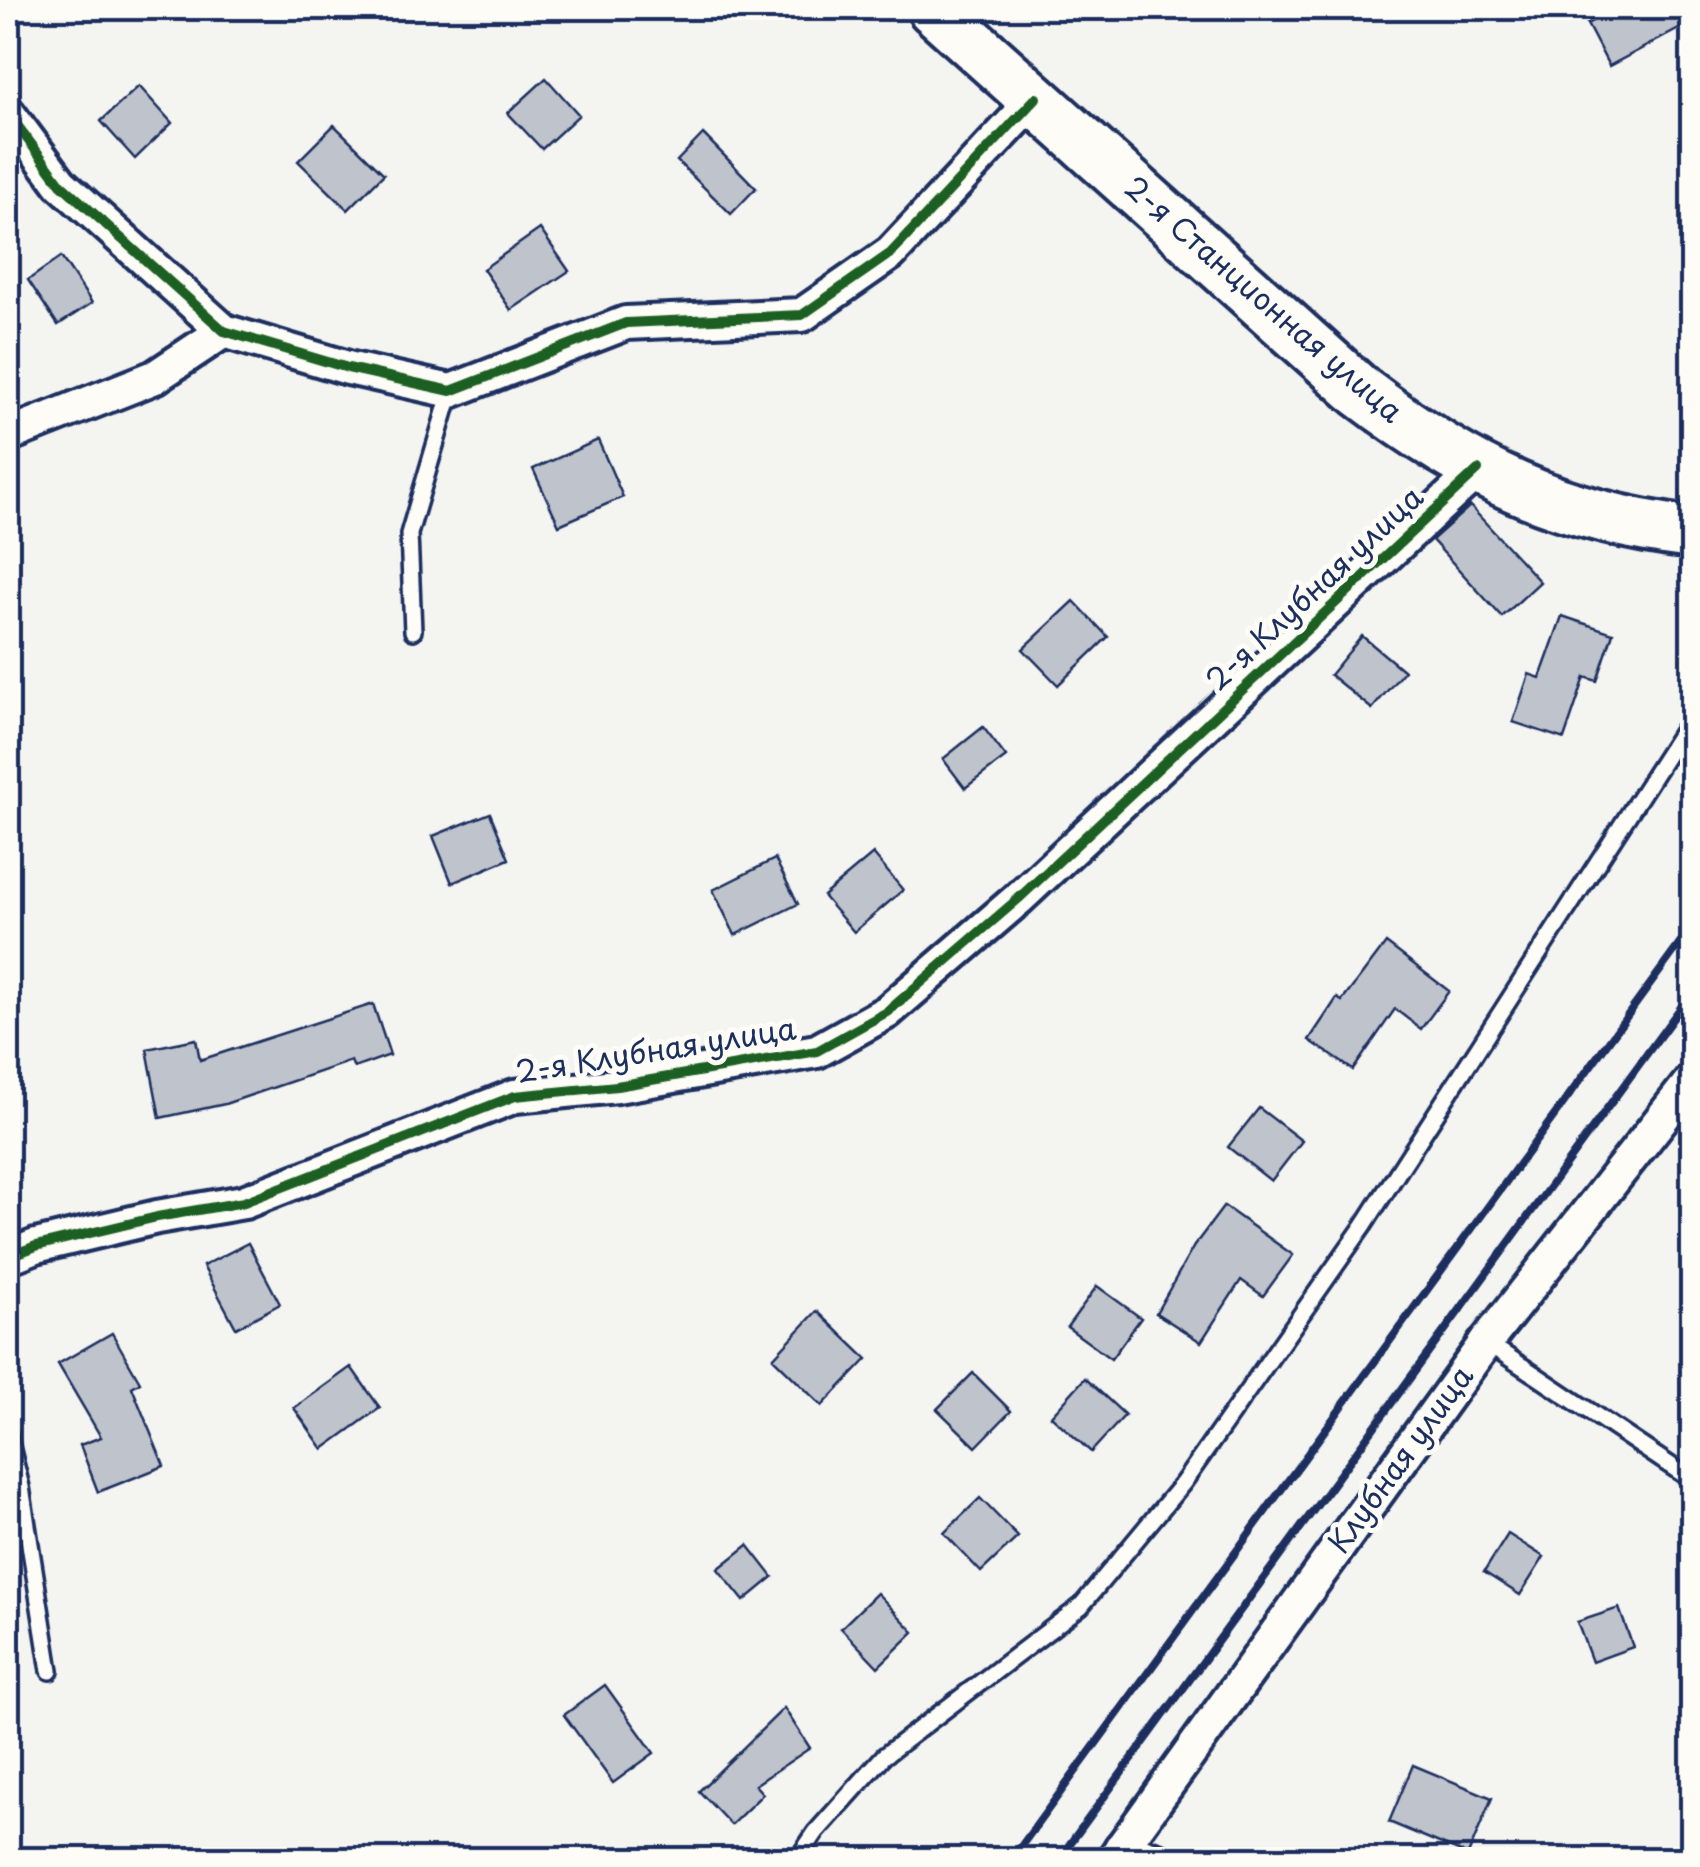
<svg xmlns="http://www.w3.org/2000/svg" width="1700" height="1867" font-family="'Playpen Sans',sans-serif">
<style>
.building{fill:#bfc3cc;stroke:#1b2f5e;stroke-width:2.5}
.lines{fill:none;stroke-linecap:round;stroke-linejoin:round}
.service-casing{stroke:#1b2f5e;stroke-width:22}
.minor-casing{stroke:#1b2f5e;stroke-width:40}
.primary-casing{stroke:#1b2f5e;stroke-width:58}
.service{stroke:#fdfcf7;stroke-width:15}
.minor{stroke:#fdfcf7;stroke-width:32}
.primary{stroke:#fdfcf7;stroke-width:50}
.rail{stroke:#1b2f5e;stroke-width:8}
.cycleway-casing{stroke:#fdfcf7;stroke-width:16}
.cycleway{stroke:#1b5e20;stroke-width:10}
.labels{text-anchor:middle;stroke-width:10;stroke-linejoin:round;paint-order:stroke}
.street-label{font-size:30px;fill:#1b2f5e;stroke:#fdfcf7}
</style>
<rect width="100%" height="100%" fill="#f4f4f1"/>
<filter id="ink" filterUnits="userSpaceOnUse"><feTurbulence type="fractalNoise" baseFrequency=".01" numOctaves="2"/><feDisplacementMap in="SourceGraphic" scale="20" xChannelSelector="R" yChannelSelector="G"/><feConvolveMatrix kernelMatrix="1 2 1 2 8 2 1 2 1" color-interpolation-filters="sRGB"/></filter>
<g filter="url(#ink)">
<!-- building -->
<g class="building">
<polygon points="1617,8 1692,8 1692,22 1609,66 1587,24"/>
<polygon points="546,78 579,115 542,149 508,113"/>
<polygon points="139,86 172,123 135,159 101,121"/>
<polygon points="334,125 384,174 348,210 298,161"/>
<polygon points="703,134 756,188 731,214 677,161"/>
<polygon points="540,229 569,271 511,310 483,269"/>
<polygon points="61,257 92,303 58,325 28,280"/>
<polygon points="598,440 623,497 559,525 533,469"/>
<polygon points="1470,506 1540,582 1502,617 1432,540"/>
<polygon points="1074,601 1108,637 1058,685 1023,649"/>
<polygon points="1562,616 1613,633 1597,681 1585,677 1564,739 1513,722 1529,674 1540,678"/>
<polygon points="1362,636 1404,671 1372,709 1330,675"/>
<polygon points="983,727 1006,757 965,788 943,759"/>
<polygon points="490,813 509,859 452,883 433,836"/>
<polygon points="873,854 903,890 854,932 823,896"/>
<polygon points="775,859 798,904 735,935 713,890"/>
<polygon points="1386,943 1449,991 1421,1029 1395,1009 1353,1070 1309,1040 1337,998 1342,1001"/>
<polygon points="373,1004 390,1055 354,1068 351,1061 225,1104 160,1118 147,1049 196,1039 200,1060"/>
<polygon points="1259,1108 1302,1141 1271,1181 1228,1147"/>
<polygon points="1224,1206 1293,1255 1263,1296 1241,1280 1201,1342 1156,1313 1194,1246"/>
<polygon points="248,1243 280,1304 236,1328 203,1266"/>
<polygon points="1097,1286 1141,1318 1111,1359 1067,1327"/>
<polygon points="817,1311 867,1359 822,1406 773,1358"/>
<polygon points="112,1333 140,1382 132,1387 164,1466 98,1492 80,1445 101,1437 58,1364"/>
<polygon points="351,1367 380,1408 323,1449 294,1408"/>
<polygon points="973,1373 1011,1411 976,1447 937,1409"/>
<polygon points="1085,1378 1125,1415 1091,1452 1051,1416"/>
<polygon points="980,1498 1018,1537 981,1572 944,1533"/>
<polygon points="1508,1534 1544,1557 1520,1595 1484,1572"/>
<polygon points="748,1545 773,1577 744,1601 718,1569"/>
<polygon points="877,1593 914,1632 878,1667 841,1628"/>
<polygon points="1619,1608 1633,1647 1592,1662 1577,1622"/>
<polygon points="605,1685 654,1753 613,1783 564,1715"/>
<polygon points="784,1708 810,1748 755,1785 763,1794 731,1825 699,1791"/>
<polygon points="1413,1765 1492,1798 1468,1855 1389,1822"/>
</g>
<g class="lines">
<defs>
<g id="service">
<polyline points="413,631 409,534 451,391"/>
<polyline points="1486,1342 1692,1480"/>
<polyline points="8,1434 21,1487 50,1671"/>
<polyline points="797,1860 816,1832 884,1756 1081,1606 1183,1483 1364,1225 1692,716"/>
</g>
<g id="minor">
<polyline points="8,113 61,184 224,331 348,368 451,391 626,323 802,315 891,253 1036,98"/>
<polyline points="8,435 155,377 224,331"/>
<polyline points="8,1257 36,1246 157,1217 244,1202 515,1096 617,1086 817,1051 887,1012 1018,899 1478,470"/>
<polyline points="1121,1848 1157,1860"/>
<polyline points="1113,1860 1486,1342 1692,1080"/>
</g>
<path id="primary" d="M933 8 1361 392C1469 474 1556 516 1692 533"/>
</defs>
<!-- service casing -->
<use href="#service" class="service-casing"/>
<!-- minor casing -->
<use href="#minor" class="minor-casing"/>
<!-- primary casing -->
<use href="#primary" class="primary-casing"/>
<!-- service -->
<use href="#service" class="service"/>
<!-- minor -->
<use href="#minor" class="minor"/>
<!-- primary -->
<use href="#primary" class="primary"/>
<!-- rail -->
<g class="rail">
<polyline points="1011,1860 1692,927"/>
<polyline points="1058,1860 1692,992"/>
</g>
<defs>
<g id="cycleway">
<polyline points="8,113 61,184 224,331 348,368 451,391 626,323 802,315 891,253 1036,98"/>
<polyline points="8,1257 36,1246 157,1217 244,1202 515,1096 617,1086 817,1051 887,1012 1018,899 1478,470"/>
</g>
</defs>
<!-- cycleway casing -->
<use href="#cycleway" class="cycleway-casing"/>
<!-- cycleway -->
<use href="#cycleway" class="cycleway"/>
</g>
</g>
<g class="labels">
<!-- street labels -->
<g class="street-label">
<text transform="translate(1263 300) rotate(41)" y="10">2-я Станционная улица</text>
<text transform="translate(1315 589) rotate(-43)" y="10">2-я Клубная улица</text>
<text transform="translate(656 1051) rotate(-9)" y="10">2-я Клубная улица</text>
<text transform="translate(1401 1460) rotate(-54)" y="10">Клубная улица</text>
</g>
</g>
<!-- margin -->
<rect width="1700" height="1867" fill="none" stroke="#fdfcf7" stroke-width="40"/>
<rect x="20" y="20" width="1660" height="1827" fill="none" stroke="#1b2f5e" stroke-width="4" filter="url(#ink)"/>
</svg>
